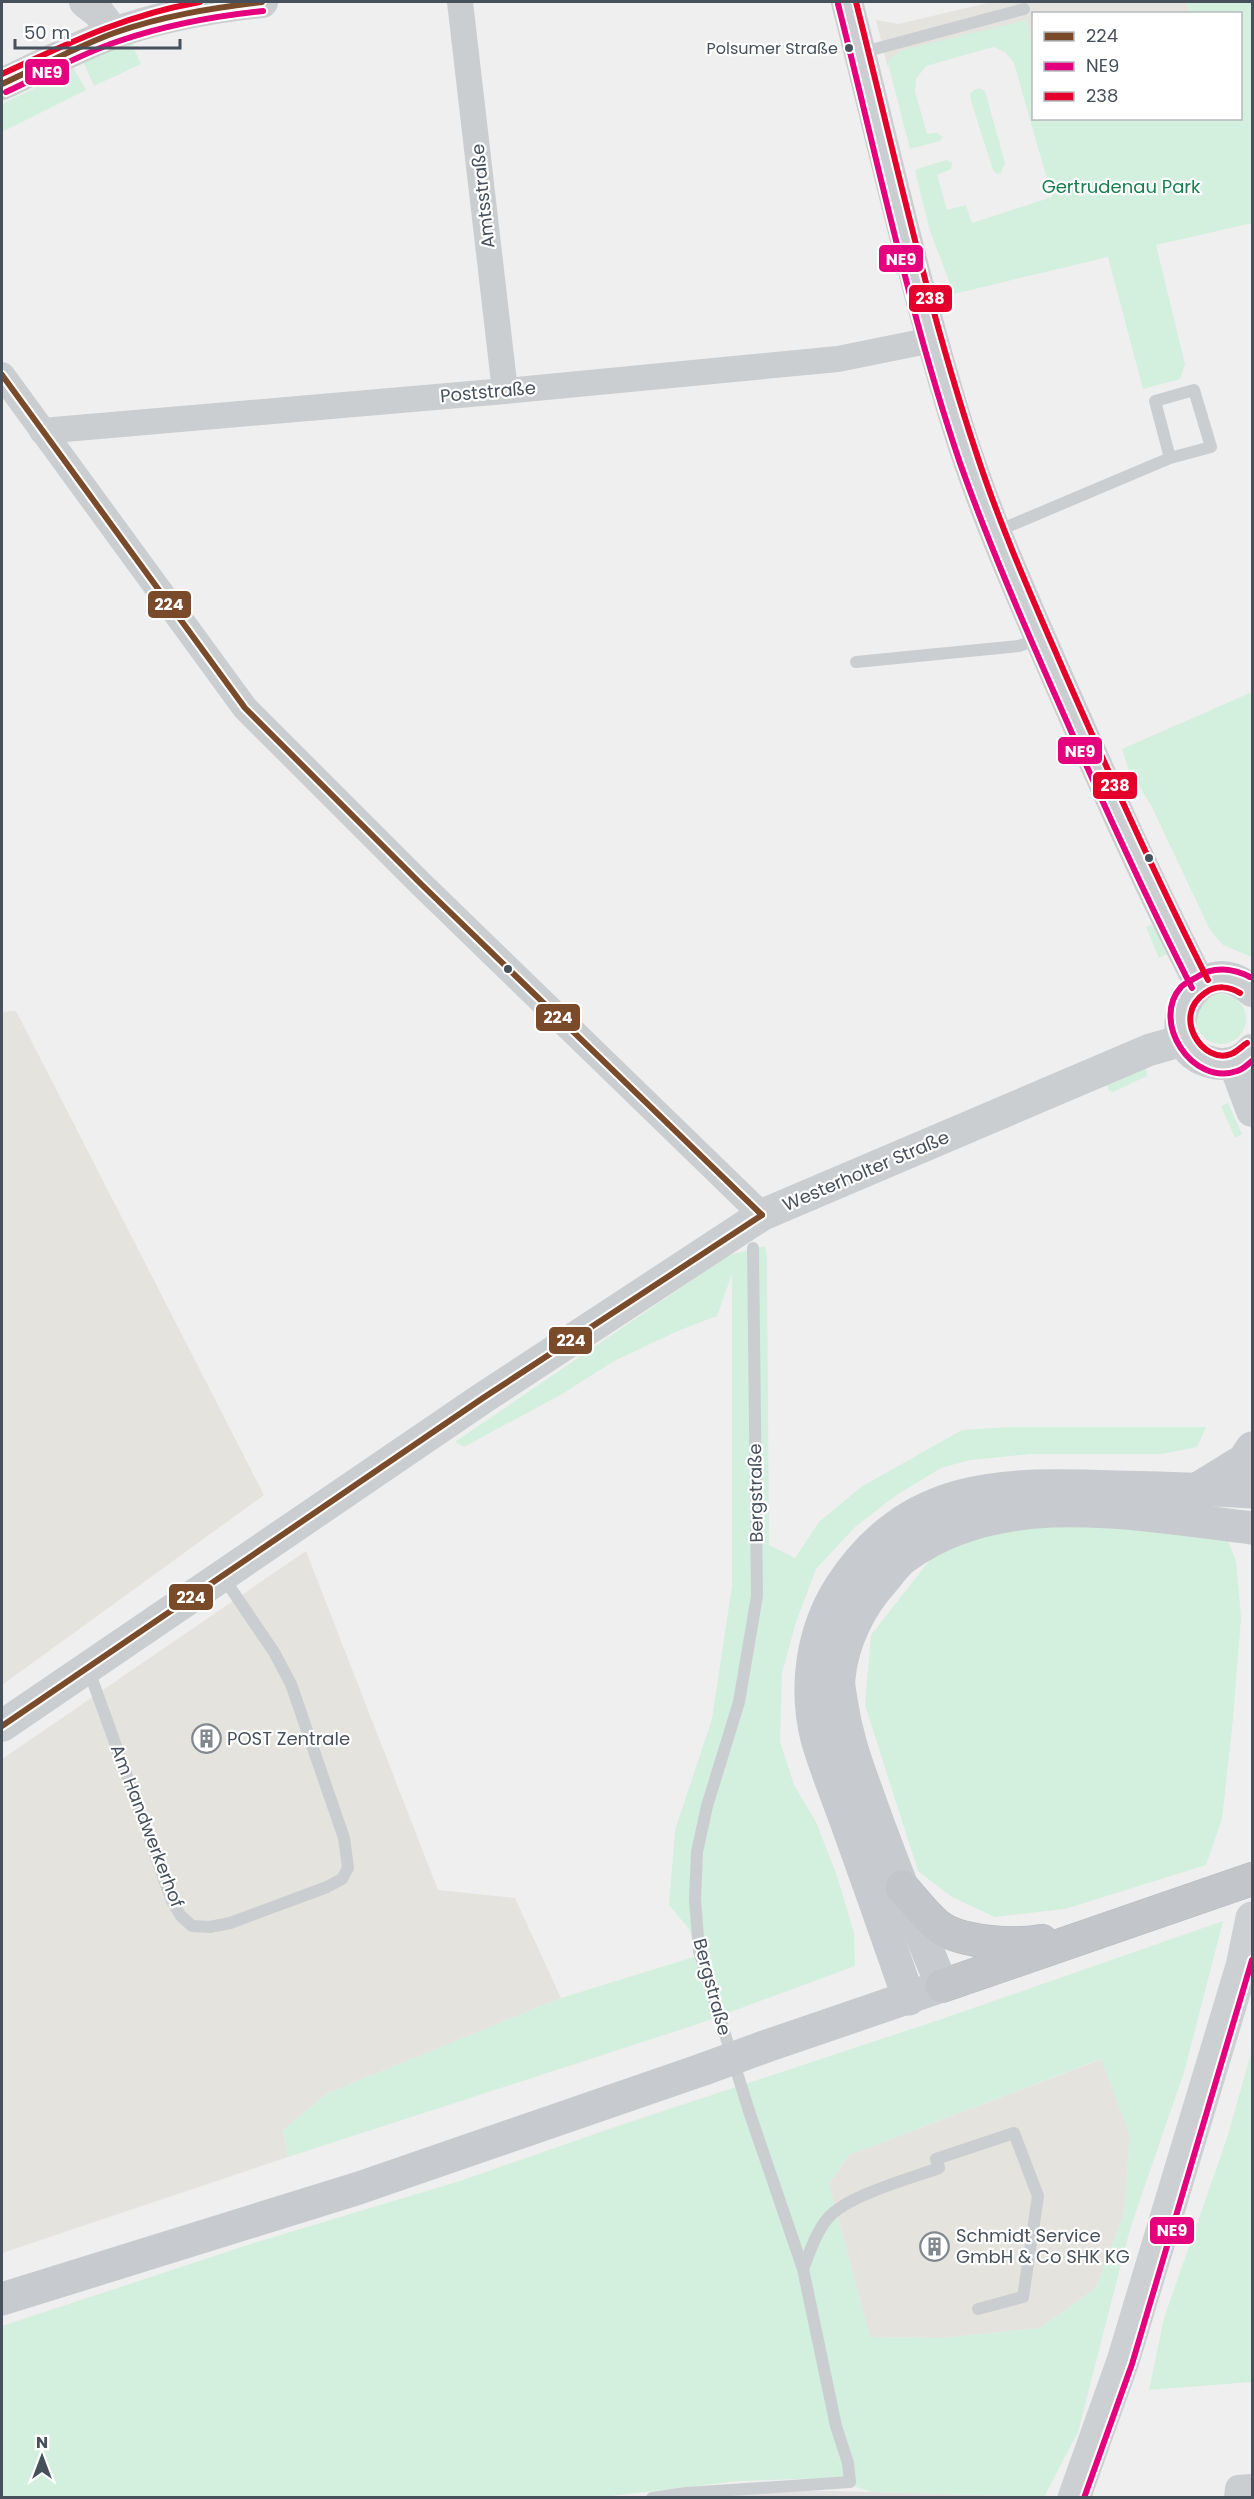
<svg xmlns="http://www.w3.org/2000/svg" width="1254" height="2499" font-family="Poppins,sans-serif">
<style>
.commercial{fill:#e5e3dd}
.education{fill:#e2e0e1}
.green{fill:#d3efde;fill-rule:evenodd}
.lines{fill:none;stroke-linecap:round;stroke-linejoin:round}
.trunk-casing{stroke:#b5b9bf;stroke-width:34}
.service{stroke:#cbced0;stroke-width:12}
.minor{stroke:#cbced0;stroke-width:26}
.tertiary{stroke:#cbced0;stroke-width:32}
.secondary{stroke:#ccd0d3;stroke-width:33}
.primary{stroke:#c7cace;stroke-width:33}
.trunk{stroke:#c2c5ca;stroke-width:33}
.primary-bridge{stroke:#c7cace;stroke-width:33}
.bus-1-casing{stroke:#fff;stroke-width:10}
.bus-2-casing{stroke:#fff;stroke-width:10}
.bus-3-casing{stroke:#fff;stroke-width:10}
.bus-1{stroke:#7a4b2a;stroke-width:6}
.bus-2{stroke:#e5007d;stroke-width:6}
.bus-3{stroke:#e4002b;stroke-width:6}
.bus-dot{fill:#46515c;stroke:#fff;stroke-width:2}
.labels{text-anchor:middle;stroke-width:4.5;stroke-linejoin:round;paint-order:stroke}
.bus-label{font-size:16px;fill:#46515c;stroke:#fff;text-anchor:end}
.park-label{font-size:18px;fill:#167e4d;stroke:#fff}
.street-label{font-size:18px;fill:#46515c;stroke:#fff}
.poi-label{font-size:18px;fill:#46515c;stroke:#fff;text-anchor:start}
.line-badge{stroke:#fff;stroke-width:2}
.badge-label{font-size:16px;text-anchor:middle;font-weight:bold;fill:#fff}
</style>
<rect width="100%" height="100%" fill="#f0efef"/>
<!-- commercial -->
<g class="commercial">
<polygon points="992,2 1186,2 1190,13 1034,14 1033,48 1026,20 888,63 888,68 876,20 898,24"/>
<polygon points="16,1011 264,1495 2,1685 2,1012"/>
<polygon points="306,1551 438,1890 515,1898 561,1998 328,2093 283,2130 288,2157 2,2253 2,1759"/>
<polygon points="1102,2059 1130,2136 1124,2214 1096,2288 1040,2328 942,2338 870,2337 829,2184 849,2155"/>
</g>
<!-- education -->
<polygon class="education" points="790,2490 871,2492 1014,2496 692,2498"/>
<!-- green -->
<g class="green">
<polygon points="1186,2 1252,2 1252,223 1156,245 1185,364 1180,379 1143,389 1108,257 954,294 930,231 915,171 917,169 946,160 952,163 951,169 937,175 947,210 966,205 972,223 1052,197 1014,63 1005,52 993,47 926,66 916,79 915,91 927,134 937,133 943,137 940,141 910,149 888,63 891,58 902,50 1026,20 1033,48 1034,118 1240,118 1240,14 1190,13"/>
<polygon points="130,40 141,64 94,86 82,59"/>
<polygon points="73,67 86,90 2,132 2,104 55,78 54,74"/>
<polygon points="979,88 985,91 1005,163 1001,173 997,174 993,170 971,101 970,94 974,90"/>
<polygon points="1252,692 1252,957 1223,945 1210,930 1151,805 1128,768 1122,749"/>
<polygon points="1154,924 1167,954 1159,958 1146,927"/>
<circle cx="1221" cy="1019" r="25"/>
<polygon points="1146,1068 1147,1076 1113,1092 1109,1091 1106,1083"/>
<polygon points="1228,1103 1242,1134 1235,1138 1221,1106"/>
<polygon points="765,1246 767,1256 769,1545 795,1558 819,1522 861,1487 962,1430 1009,1427 1206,1427 1197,1447 1162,1454 1030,1454 970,1460 941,1468 895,1496 855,1527 816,1569 796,1622 782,1673 780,1741 794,1785 816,1822 837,1876 854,1933 855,1966 698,2024 288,2157 283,2130 328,2093 561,1998 697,1956 689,1929 669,1905 675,1830 712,1719 732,1586 732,1274 717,1316 680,1330 614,1361 562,1394 464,1447 455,1442 729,1255"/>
<polygon points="1055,1520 1228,1541 1236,1561 1241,1618 1233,1719 1222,1819 1206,1865 1065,1909 995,1917 952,1897 918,1871 865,1705 871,1635 937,1551 969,1535"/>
<path d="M1223 1921 1185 2069 1130 2229 1078 2432 1044 2497 871 2492 829 2478 739 2481 594 2498 2 2497V2326L257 2242 463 2180 612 2128 939 2020ZM1101 2059 1130 2136 1124 2214 1096 2288 1040 2328 942 2338 870 2337 829 2184 849 2155Z"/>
<polygon points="1252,2050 1252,2382 1149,2390 1164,2318 1227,2138"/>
</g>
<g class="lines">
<defs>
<g id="trunk">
<path d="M902 1887C913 1899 924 1914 937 1925 958 1943 1016 1946 1042 1941"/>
<polyline points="942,1986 1252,1879"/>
</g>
</defs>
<!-- trunk casing -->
<use href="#trunk" class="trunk-casing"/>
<!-- service -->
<g class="service">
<polyline points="860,53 1024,9"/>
<polyline points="995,532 1170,458 1211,447 1194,390 1155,401 1170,458"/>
<polyline points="856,662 1019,646 1039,639"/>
<polyline points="88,1668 172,1901 181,1916 192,1926 210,1927 230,1923 327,1887 342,1879 348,1868 344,1838 291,1684 274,1652 223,1577"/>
<path d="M803 2269C810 2252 816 2232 828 2218 848 2195 909 2179 939 2168L936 2159 1014 2133 1038 2196 1023 2297 978 2309"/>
<polyline points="652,2498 686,2493 850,2482 848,2463 836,2426 803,2269 749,2111 699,1951 695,1899 697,1852 707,1806 739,1702 757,1596 753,1248"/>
</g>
<!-- minor -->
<g class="minor">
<polyline points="460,2 505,391"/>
<polyline points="2,375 245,708 421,884 762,1215"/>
<polyline points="42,431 505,391 838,359 932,340"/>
<polyline points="1237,2498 1238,2488 1252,2487"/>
</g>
<!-- tertiary -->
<g class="tertiary">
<polyline points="85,2 98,12 114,33"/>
<path d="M847 2C883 142 914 285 957 424 985 515 1024 601 1062 688 1106 788 1150 887 1200 984"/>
<path d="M2 84C39 67 76 47 114 33 162 16 212 7 262 2"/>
<path d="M1252 991C1195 939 1145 1050 1214 1063 1229 1066 1243 1061 1252 1050"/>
<polyline points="1234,1063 1252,1111"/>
<polyline points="2,1726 483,1398 762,1215 1149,1050 1184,1040"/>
</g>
<!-- secondary -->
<polyline class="secondary" points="1074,2498 1123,2361 1242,1966 1252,1918"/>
<!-- primary -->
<g class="primary">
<polyline points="1197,1489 1244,1460 1252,1448"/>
<path d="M909 1999C889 1941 868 1882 847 1824 837 1796 825 1767 817 1739 804 1687 812 1631 840 1587 909 1481 1004 1483 1117 1487 1162 1488 1207 1489 1252 1492"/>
<path d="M764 2047 942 1986C915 1920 889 1855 865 1787 854 1757 846 1733 841 1700 840 1693 838 1685 839 1678 842 1643 860 1606 883 1581 890 1573 896 1563 905 1557 1002 1485 1141 1515 1252 1528"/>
<polyline points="2,2299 359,2188 704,2069"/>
</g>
<!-- trunk -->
<use href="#trunk" class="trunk"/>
<!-- primary-bridge -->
<polyline class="primary-bridge" points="704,2069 764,2047"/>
<defs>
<g id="bus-1">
<path d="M2 84C39 67 76 47 114 33 162 16 212 8 262 2"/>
<polyline points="2,375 245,708 421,884 762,1215"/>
<polyline points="2,1726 483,1398 762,1215"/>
</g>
<g id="bus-2">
<path d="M838 4C877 157 909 313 960 463 988 542 1022 620 1056 697 1099 795 1143 892 1192 988"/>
<path d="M6 92C43 75 80 54 119 41 166 25 214 16 263 11"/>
<path d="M1250 977C1233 968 1213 966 1197 977 1192 980 1185 983 1181 987 1150 1022 1193 1087 1237 1071 1243 1070 1248 1064 1252 1061"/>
<polyline points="1084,2498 1132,2364 1252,1960"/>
</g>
<g id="bus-3">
<path d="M856 2C894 152 927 305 976 452 1001 529 1034 602 1066 676 1111 778 1157 880 1208 980"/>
<path d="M2 74C69 43 125 15 200 2"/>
<path d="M1240 993C1229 986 1216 985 1205 993 1171 1016 1203 1065 1231 1054 1237 1052 1242 1046 1247 1043"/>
</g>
</defs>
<!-- bus-1 casing -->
<use href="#bus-1" class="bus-1-casing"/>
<!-- bus-2 casing -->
<use href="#bus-2" class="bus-2-casing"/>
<!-- bus-3 casing -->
<use href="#bus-3" class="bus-3-casing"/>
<!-- bus-1 -->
<use href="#bus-1" class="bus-1"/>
<!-- bus-2 -->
<use href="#bus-2" class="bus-2"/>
<!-- bus-3 -->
<use href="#bus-3" class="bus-3"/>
</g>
<!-- icons -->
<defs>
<symbol id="building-ring" viewBox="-11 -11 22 22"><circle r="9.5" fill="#fff" stroke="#82888f" stroke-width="1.5"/><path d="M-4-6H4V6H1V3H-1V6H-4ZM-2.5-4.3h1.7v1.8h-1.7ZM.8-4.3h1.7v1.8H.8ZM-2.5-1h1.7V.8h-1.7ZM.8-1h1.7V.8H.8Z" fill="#82888f"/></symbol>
</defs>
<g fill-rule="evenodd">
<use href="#building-ring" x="190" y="1722" width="33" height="33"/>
<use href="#building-ring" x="918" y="2230" width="33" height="33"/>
</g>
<!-- markers -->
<g class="bus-dot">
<circle cx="849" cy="48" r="5"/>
<circle cx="1149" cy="858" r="5"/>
<circle cx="508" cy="969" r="5"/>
</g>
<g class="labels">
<!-- bus labels -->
<g class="bus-label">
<text x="838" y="54">Polsumer Straße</text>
</g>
<!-- park labels -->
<g class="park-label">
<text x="1121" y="193">Gertrudenau Park</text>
</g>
<!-- street labels -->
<g class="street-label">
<text transform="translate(483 196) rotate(-96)" y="6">Amtsstraße</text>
<text transform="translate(488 392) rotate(-5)" y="6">Poststraße</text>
<text transform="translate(866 1171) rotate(-23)" y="6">Westerholter Straße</text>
<text transform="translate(756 1493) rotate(-91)" y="6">Bergstraße</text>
<text transform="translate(147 1826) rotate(69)" y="6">Am Handwerkerhof</text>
<text transform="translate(712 1987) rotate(75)" y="6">Bergstraße</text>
</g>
<!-- poi labels -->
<g class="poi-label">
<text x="227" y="1745">POST Zentrale</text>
<text x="956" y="2242">Schmidt Service<tspan x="956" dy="21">GmbH &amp; Co SHK KG</tspan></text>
</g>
</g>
<g class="line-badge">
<rect x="24" y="58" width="46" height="28" rx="6" fill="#e5007d"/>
<rect x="878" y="244" width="46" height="29" rx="6" fill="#e5007d"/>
<rect x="908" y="284" width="45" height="29" rx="6" fill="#e4002b"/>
<rect x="147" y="590" width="45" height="29" rx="6" fill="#7a4b2a"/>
<rect x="1057" y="736" width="46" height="29" rx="6" fill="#e5007d"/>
<rect x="1092" y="771" width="46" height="29" rx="6" fill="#e4002b"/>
<rect x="535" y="1003" width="46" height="29" rx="6" fill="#7a4b2a"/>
<rect x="548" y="1326" width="45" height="29" rx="6" fill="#7a4b2a"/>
<rect x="168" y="1583" width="46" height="28" rx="6" fill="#7a4b2a"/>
<rect x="1149" y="2216" width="46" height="29" rx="6" fill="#e5007d"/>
</g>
<g class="badge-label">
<text x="47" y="78">NE9</text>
<text x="901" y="265">NE9</text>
<text x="930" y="304">238</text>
<text x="169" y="610">224</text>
<text x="1080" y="757">NE9</text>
<text x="1115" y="791">238</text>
<text x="558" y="1023">224</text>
<text x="571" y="1346">224</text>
<text x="191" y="1603">224</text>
<text x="1172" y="2236">NE9</text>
</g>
<!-- border -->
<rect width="1254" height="2499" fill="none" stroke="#46515c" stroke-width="6"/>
<!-- legend -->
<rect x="1032" y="12" width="210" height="108" fill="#ffffff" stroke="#b5b9be" stroke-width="1.5"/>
<rect x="1044" y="32" width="30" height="9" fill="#7a4b2a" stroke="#b5b9be" stroke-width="1.5"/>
<text x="1086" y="42" font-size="18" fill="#46515c">224</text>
<rect x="1044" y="62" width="30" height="9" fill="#e5007d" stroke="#b5b9be" stroke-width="1.5"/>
<text x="1086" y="72" font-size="18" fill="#46515c">NE9</text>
<rect x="1044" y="92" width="30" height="9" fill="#e4002b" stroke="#b5b9be" stroke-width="1.5"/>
<text x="1086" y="102" font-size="18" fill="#46515c">238</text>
<!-- north arrow -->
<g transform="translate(42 2457)" stroke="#ffffff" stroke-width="4.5" paint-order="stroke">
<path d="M0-4.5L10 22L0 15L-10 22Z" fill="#46515c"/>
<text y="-9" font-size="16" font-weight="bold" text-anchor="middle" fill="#46515c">N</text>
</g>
<!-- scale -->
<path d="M15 39v9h165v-9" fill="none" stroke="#46515c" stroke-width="3"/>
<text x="24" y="39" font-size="18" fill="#46515c" stroke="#ffffff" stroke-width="4.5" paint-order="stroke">50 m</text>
</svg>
